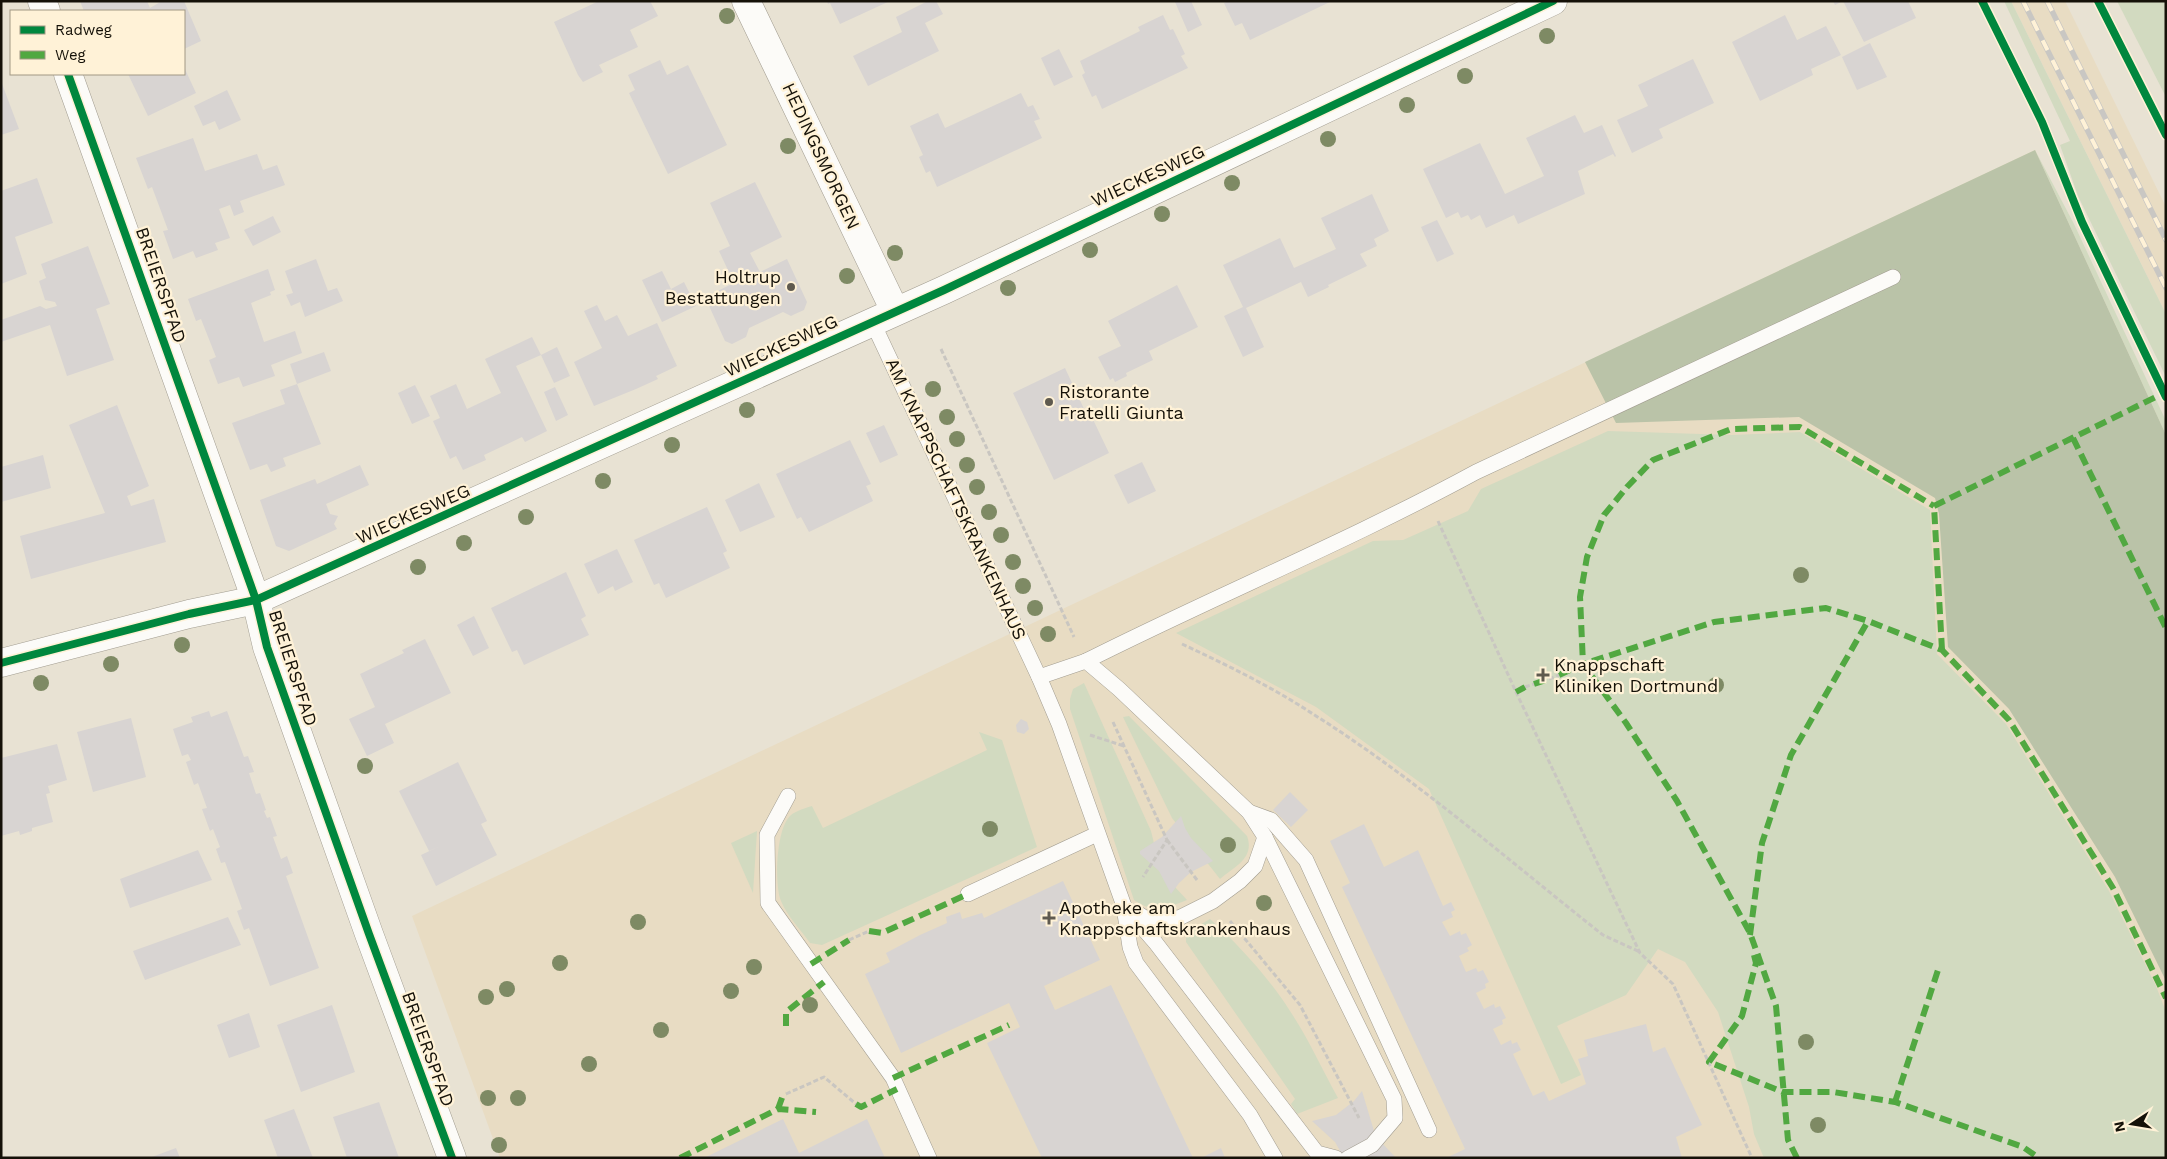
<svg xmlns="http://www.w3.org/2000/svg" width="2167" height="1159" font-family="'Work Sans',sans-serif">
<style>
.built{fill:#e8dcc3}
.green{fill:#d2dac0}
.forest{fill:#bac3a8}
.building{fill:#d8d4d2}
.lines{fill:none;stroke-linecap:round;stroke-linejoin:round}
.lane-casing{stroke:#a29d91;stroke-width:16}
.street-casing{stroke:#a29d91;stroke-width:29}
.secondary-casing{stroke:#a29d91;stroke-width:29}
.path{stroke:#c9c6c1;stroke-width:3;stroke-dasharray:5 2.5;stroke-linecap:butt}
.lane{stroke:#fcfbf8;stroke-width:15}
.street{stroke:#fcfbf8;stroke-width:28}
.secondary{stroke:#fcfbf8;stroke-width:28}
.rail-casing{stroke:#c9c7c3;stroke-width:5.5}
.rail{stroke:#fff2d7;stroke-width:4;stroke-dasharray:11;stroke-linecap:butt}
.quiet{stroke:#51a841;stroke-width:6;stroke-dasharray:12 6;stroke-linecap:butt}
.cycleway-casing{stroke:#fff2d7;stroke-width:11}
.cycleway{stroke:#00873e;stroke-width:8}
.tree{fill:#7e8a64}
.poi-dot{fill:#5f5a4f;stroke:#fff2d7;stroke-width:2}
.labels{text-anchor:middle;stroke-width:4.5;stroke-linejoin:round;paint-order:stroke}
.street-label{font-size:18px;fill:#151108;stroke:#fff2d7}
.poi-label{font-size:18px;fill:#151108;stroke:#fff2d7;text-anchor:start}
</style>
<rect width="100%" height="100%" fill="#e8e2d3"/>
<!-- built -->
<g class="built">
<polygon points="2011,1 2065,1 2166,207 2166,314"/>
<polygon points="2035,150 2166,435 2166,1158 500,1158 412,916"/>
</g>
<!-- green -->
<g class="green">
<polygon points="2004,1 2011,1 2166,314 2166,377 2078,196 2060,145 2070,141"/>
<polygon points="2117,1 2166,1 2166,97"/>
<polygon points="2035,150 2074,224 2166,421 2166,435"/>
<polygon points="1608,431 1732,435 1800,432 1930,510 1937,654 2006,724 2109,891 2156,986 2166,1012 2166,1158 1764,1158 1754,1134 1749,1107 1718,1012 1685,962 1658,949 1626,995 1557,1026 1581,1075 1561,1084 1429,789 1316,707 1176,633 1373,541 1403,540 1468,511 1481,489"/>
<path d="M1084 683 1151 831 1161 872 1187 900C1166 908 1154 914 1134 900L1070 709V699L1073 689Z"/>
<path d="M1129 716 1247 836C1255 858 1235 866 1220 879L1172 818 1123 717Z"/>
<path d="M979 732 1002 740 1037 847 822 945 810 943C801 930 787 916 781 901 774 885 776 827 791 815 796 811 805 808 812 806L823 828 987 750Z"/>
<polygon points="757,831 753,893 731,843"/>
<path d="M1210 919C1239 945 1269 978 1290 1011 1308 1038 1322 1069 1338 1098L1297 1114 1291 1104 1295 1099 1186 942V933Z"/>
</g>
<!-- forest -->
<polygon class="forest" points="2035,150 2166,435 2166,981 2115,877 2009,709 1948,647 1939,514 1935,498 1799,417 1616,423 1585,362"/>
<!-- building -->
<g class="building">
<polygon points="80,1 147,1 150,8 162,1 184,1 201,41 184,49 184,11 84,11"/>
<polygon points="599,1 650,1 658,16 630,30 638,47 599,65 603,72 583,82 578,75 554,22"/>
<polygon points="827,1 890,1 840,24 830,3 828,4"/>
<polygon points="928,1 936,1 943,14 925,23 939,51 868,86 853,56 902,32 896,17"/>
<polygon points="1176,1 1191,1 1202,25 1188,32 1175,2"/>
<polygon points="1229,1 1332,1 1250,40 1242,23 1235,26 1224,3"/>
<polygon points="1833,1 1908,1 1916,18 1864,42 1843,1 1835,5"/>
<polygon points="1163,15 1170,30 1173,29 1185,54 1181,56 1188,68 1102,109 1096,95 1092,97 1082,75 1085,73 1080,61 1140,31 1138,27"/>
<polygon points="1785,15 1797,40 1826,26 1841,55 1811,69 1813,75 1760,101 1732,42"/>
<polygon points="1870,43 1887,77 1857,90 1842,57"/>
<polygon points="1059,49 1073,77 1054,86 1041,58"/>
<polygon points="1693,59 1714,103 1659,129 1663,138 1632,153 1617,120 1648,106 1638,85"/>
<polygon points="660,60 667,75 688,65 727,145 668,174 629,93 635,90 628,75"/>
<polygon points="184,67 196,93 148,116 128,74 184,74"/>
<polygon points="1,81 19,129 1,135"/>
<polygon points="227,90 241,120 219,130 215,121 203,126 194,106"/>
<polygon points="1021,93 1028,107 1033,105 1040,119 1034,121 1042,138 937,187 930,171 926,173 919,157 923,155 910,126 938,113 945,128"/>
<polygon points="1575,115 1584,133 1602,125 1616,156 1615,157 1613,154 1578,171 1585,194 1518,224 1514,215 1486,228 1480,215 1471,220 1468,215 1461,218 1458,212 1446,218 1423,169 1480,143 1505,194 1544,176 1526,138"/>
<polygon points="193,138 205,171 257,154 263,170 277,165 285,185 240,201 244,212 234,216 230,205 219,209 230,238 215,243 218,250 196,258 193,251 173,259 163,231 168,230 152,187 148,189 136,158"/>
<polygon points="37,178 53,223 15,237 27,274 1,284 1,191"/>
<polygon points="755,182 782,237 750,253 760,272 787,259 807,302 804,310 795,314 791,316 783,312 749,328 746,337 732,344 725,341 705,297 734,283 719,251 730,246 710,203"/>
<polygon points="1372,194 1389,231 1374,239 1377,246 1360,254 1367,266 1328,285 1329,287 1308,297 1301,282 1246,308 1264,347 1243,357 1224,316 1243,307 1223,265 1280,238 1294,268 1336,249 1321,218"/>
<polygon points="273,216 281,232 253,246 244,230"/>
<polygon points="1437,220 1454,254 1437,262 1421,227"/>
<polygon points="88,246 110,304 96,309 114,360 67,376 50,325 1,342 1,320 40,306 46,309 57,306 55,302 45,300 39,281 46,278 41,264"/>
<polygon points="316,259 328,291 337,288 343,301 305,317 300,302 291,306 286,295 293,293 285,271"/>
<polygon points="268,269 275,290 270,292 271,295 251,303 264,342 295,331 302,353 271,365 275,376 243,387 239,377 218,384 209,360 216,357 201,319 196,321 188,299"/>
<polygon points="662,271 671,289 684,282 696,306 662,322 642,280"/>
<polygon points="1177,285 1198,327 1149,351 1153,360 1126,373 1127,376 1115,382 1113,378 1110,380 1098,357 1121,346 1108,321"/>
<polygon points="597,305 605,321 617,315 628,336 657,323 677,366 656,376 658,379 636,389 594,406 574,362 602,348 584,311"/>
<polygon points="532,337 541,355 516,366 547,431 525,442 522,437 484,455 486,460 463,470 456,456 450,459 433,421 440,418 430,396 456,384 467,409 501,393 485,359"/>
<polygon points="557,347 570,376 554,383 541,355"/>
<polygon points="324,352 331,371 297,384 290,364"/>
<polygon points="1065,368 1085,411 1088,409 1109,453 1054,480 1013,393"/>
<polygon points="297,384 321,444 283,458 286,466 271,472 267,464 250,470 232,423 285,404 280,390"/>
<polygon points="415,385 430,416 412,424 398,393"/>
<polygon points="555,387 568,415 556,421 544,392"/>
<polygon points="117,405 149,486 127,496 131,506 154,499 166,542 31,579 20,536 105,513 69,425"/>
<polygon points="884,425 898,455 880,463 866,433"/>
<polygon points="850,440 871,484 866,486 873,501 809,532 801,517 797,519 776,474"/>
<polygon points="43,455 51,488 1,502 1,467"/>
<polygon points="1142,462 1156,491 1128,504 1114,475"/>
<polygon points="360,465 369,485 326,504 330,514 338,516 334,524 337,529 289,551 276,546 260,500 315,479 317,484"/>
<polygon points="759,483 775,517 740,532 725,500"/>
<polygon points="707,507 727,551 723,553 730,568 666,598 659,583 654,585 634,540"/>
<polygon points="617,549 633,582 615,591 613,586 598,594 584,564"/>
<polygon points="566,572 586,616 581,619 589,635 524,665 517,650 512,652 491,608"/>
<polygon points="474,616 489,648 473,656 457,625"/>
<polygon points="425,639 451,693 385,724 394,743 367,756 349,719 375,707 360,674 404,653 402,650"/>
<polygon points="209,711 211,717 227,711 244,757 248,756 254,772 249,773 256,794 260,793 266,810 264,811 267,818 270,817 277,836 273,837 281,859 287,856 293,873 286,876 319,968 270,986 249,928 244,930 237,911 242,909 225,862 221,863 216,849 220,847 213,829 210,831 202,809 207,808 198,783 194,785 186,762 191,760 188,754 182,756 173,729 193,722 191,717"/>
<polygon points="131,718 146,777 93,792 77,732"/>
<polygon points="1021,719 1027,722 1029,729 1024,734 1017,732 1016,725"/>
<polygon points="57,744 67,780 48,786 50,793 46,794 53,822 32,828 32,831 20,835 19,831 1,836 1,758"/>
<polygon points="458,762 487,821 481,824 497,855 436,886 421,855 440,846 429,851 399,791"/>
<polygon points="1290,792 1308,810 1291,827 1273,810"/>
<polygon points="1181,816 1185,828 1191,838 1213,861 1191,872 1179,883 1171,894 1159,871 1140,854 1140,851 1162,837"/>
<polygon points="1364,824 1384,867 1418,850 1443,906 1451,902 1455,910 1451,912 1453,917 1442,922 1450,936 1460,931 1461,935 1466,933 1472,945 1467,948 1469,951 1459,956 1466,972 1476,968 1478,972 1483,970 1489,982 1485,984 1486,988 1476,993 1484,1009 1494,1004 1495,1008 1500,1006 1506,1018 1502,1020 1503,1024 1493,1029 1501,1045 1511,1040 1512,1044 1517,1042 1521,1050 1513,1054 1533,1096 1544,1091 1549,1101 1586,1084 1578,1059 1588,1056 1584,1040 1646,1024 1653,1052 1665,1047 1702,1125 1676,1137 1682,1158 1446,1158 1465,1149 1342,887 1350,883 1330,841"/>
<polygon points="198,850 212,880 130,908 120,879"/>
<polygon points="1063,881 1100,960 1044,986 1055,1010 1111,985 1193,1158 1042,1158 987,1043 1020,1027 1009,1003 901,1053 865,974 890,962 886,953 920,935 947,923 946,917 960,912 962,919 982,913 984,918"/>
<polygon points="228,917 241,945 145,980 133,951"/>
<polygon points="332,1005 355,1072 301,1092 277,1025"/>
<polygon points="249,1013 260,1047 229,1058 217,1025"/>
<polygon points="1362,1091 1374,1131 1383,1144 1396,1158 1344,1158 1335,1142 1312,1121 1336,1115 1354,1101"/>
<polygon points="379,1102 399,1158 347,1158 333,1117"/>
<polygon points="294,1109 313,1158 278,1158 264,1120"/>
<polygon points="783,1119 799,1153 867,1119 885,1158 704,1158"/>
<polygon points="176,1148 180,1158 149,1158"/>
<polygon points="1221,1148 1225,1158 1201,1158"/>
</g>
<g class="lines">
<defs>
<g id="lane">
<polyline points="872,321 1039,677 1059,724 1124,906 1155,942 1317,1153 1336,1158"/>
<path d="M1086 661C1215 596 1349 541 1476 472L1893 277"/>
<polyline points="1039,677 1086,661 1119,689 1249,812 1265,837 1394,1099 1395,1118 1372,1145 1348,1158"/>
<polyline points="788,796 767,835 768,903 893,1078 929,1158"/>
<polyline points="1249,812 1271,820 1306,860 1429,1130"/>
<polyline points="968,894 1097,834"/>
<polyline points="1124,907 1130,947 1136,963 1250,1115 1275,1158"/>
<polyline points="1134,911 1153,923 1181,917 1213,901 1240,881 1255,866 1265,837"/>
</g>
<g id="street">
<polyline points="42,1 46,11"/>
<polyline points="746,1 895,311"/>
<polyline points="68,74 256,600 267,647 369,934 452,1158"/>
</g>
<polyline id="secondary" points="1,663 189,614 256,600 944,290 1553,1"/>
</defs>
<!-- lane casing -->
<use href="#lane" class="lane-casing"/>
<!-- street casing -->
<use href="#street" class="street-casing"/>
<!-- secondary casing -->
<use href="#secondary" class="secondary-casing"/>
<!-- path -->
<g class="path">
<polyline points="941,349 1074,637"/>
<polyline points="1438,521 1516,692 1640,953 1673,984 1752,1158"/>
<path d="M1182 644C1227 665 1272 687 1313 714 1416 779 1508 860 1603 935L1640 952"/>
<polyline points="1549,679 1559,675"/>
<polyline points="1525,687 1534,684"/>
<polyline points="1113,722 1167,840 1143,877"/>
<polyline points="1090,735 1124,746"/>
<polyline points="1167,840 1197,880"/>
<polyline points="1230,921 1300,1005 1359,1118"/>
<polyline points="849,940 869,931"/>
<polyline points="786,1094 824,1077 856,1104"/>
</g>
<!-- lane -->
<use href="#lane" class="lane"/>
<!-- street -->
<use href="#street" class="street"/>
<!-- secondary -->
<use href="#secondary" class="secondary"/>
<defs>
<g id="rail">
<polyline points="2023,1 2166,288"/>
<polyline points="2047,1 2166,240"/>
</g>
</defs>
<!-- rail casing -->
<use href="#rail" class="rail-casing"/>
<!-- rail -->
<use href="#rail" class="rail"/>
<!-- quiet -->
<g class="quiet">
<polyline points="2073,438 2166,628"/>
<polyline points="1942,650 1934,506 2164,393"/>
<polyline points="1559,675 1583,664 1714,622 1826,608 1868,621 1942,650 2009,720 2113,888 2166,998"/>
<polyline points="1534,684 1549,679"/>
<polyline points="1516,692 1525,687"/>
<polyline points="869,931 882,933 968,894"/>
<polyline points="1750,935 1762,843 1791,755 1868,621"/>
<polyline points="1754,955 1756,963 1742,1016 1709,1062 1783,1092 1833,1092 1895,1102 2023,1147 2039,1158"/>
<polyline points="811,964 849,940"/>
<polyline points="786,1026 786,1012 824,982"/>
<polyline points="893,1078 1009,1025"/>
<polyline points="1895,1102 1938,970"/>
<polyline points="856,1104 861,1107 897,1089"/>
<polyline points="778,1109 783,1095 786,1094"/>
<polyline points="680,1158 778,1109 816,1112"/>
<polyline points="1797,1158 1788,1140 1776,1006 1750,933 1677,801 1626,723 1583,664 1580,597 1587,557 1604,515 1627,487 1653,460 1731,429 1800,427 1934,506"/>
</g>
<defs>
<g id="cycleway">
<polyline points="1982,1 2042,122 2082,222 2166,397"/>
<polyline points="2098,1 2166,135"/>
<polyline points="68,74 256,600 267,647 369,934 452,1158"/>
<polyline points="1,663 189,614 256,600 944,290 1553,1"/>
</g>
</defs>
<!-- cycleway casing -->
<use href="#cycleway" class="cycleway-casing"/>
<!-- cycleway -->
<use href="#cycleway" class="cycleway"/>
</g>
<!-- trees -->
<g class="tree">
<circle cx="727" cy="16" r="8"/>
<circle cx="1547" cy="36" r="8"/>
<circle cx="1465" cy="76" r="8"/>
<circle cx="1407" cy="105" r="8"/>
<circle cx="1328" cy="139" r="8"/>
<circle cx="788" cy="146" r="8"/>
<circle cx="1232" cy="183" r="8"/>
<circle cx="1162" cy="214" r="8"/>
<circle cx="1090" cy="250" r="8"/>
<circle cx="895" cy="253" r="8"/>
<circle cx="847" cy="276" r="8"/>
<circle cx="1008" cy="288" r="8"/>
<circle cx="933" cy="389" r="8"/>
<circle cx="747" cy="410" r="8"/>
<circle cx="947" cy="417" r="8"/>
<circle cx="957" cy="439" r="8"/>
<circle cx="672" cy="445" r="8"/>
<circle cx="967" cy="465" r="8"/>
<circle cx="603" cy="481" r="8"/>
<circle cx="977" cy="487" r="8"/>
<circle cx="989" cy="512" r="8"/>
<circle cx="526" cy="517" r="8"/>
<circle cx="1001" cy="535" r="8"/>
<circle cx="464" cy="543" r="8"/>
<circle cx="1013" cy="562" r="8"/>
<circle cx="418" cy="567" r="8"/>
<circle cx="1801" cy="575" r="8"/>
<circle cx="1023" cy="586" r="8"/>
<circle cx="1035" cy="608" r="8"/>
<circle cx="1048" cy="634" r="8"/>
<circle cx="182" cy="645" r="8"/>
<circle cx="111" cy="664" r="8"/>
<circle cx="41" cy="683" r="8"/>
<circle cx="1716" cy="685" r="8"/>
<circle cx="365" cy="766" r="8"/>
<circle cx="990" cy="829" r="8"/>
<circle cx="1228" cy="845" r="8"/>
<circle cx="1264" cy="903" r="8"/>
<circle cx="638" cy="922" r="8"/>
<circle cx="560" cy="963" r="8"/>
<circle cx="754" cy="967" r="8"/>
<circle cx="507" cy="989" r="8"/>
<circle cx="731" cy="991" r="8"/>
<circle cx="486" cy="997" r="8"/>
<circle cx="810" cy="1005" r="8"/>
<circle cx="661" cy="1030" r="8"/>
<circle cx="1806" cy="1042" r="8"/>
<circle cx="589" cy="1064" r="8"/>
<circle cx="488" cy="1098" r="8"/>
<circle cx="518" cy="1098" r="8"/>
<circle cx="1818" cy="1125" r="8"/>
<circle cx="499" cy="1145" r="8"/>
</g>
<!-- markers -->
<g class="poi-dot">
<circle cx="791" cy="287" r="5"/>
<circle cx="1049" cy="402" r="5"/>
<path d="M1540.5 667.5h5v5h5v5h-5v5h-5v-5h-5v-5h5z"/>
<path d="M1046.5 910.5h5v5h5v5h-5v5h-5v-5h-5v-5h5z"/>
</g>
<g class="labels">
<!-- street labels -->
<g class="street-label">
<text transform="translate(821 156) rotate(65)" y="6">HEDINGSMORGEN</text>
<text transform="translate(1148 176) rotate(-25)" y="6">WIECKESWEG</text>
<text transform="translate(161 285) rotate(71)" y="6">BREIERSPFAD</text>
<text transform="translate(781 346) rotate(-25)" y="6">WIECKESWEG</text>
<text transform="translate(956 499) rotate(65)" y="6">AM KNAPPSCHAFTSKRANKENHAUS</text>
<text transform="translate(413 514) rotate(-24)" y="6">WIECKESWEG</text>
<text transform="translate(293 668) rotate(72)" y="6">BREIERSPFAD</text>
<text transform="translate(428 1049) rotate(70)" y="6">BREIERSPFAD</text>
</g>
<!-- poi labels -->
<g class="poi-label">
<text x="781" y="283" text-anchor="end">Holtrup<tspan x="781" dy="21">Bestattungen</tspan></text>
<text x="1059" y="398">Ristorante<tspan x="1059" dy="21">Fratelli Giunta</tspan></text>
<text x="1554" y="671">Knappschaft<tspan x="1554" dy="21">Kliniken Dortmund</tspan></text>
<text x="1059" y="914">Apotheke am<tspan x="1059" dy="21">Knappschaftskrankenhaus</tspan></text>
</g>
</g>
<!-- border -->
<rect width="2167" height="1159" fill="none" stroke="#151108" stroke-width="5"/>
<!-- legend -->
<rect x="10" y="10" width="175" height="65" fill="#fff2d7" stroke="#a19884"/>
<rect x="20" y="26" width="25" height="8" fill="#00873e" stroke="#a19884"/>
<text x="55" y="35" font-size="15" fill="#151108">Radweg</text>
<rect x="20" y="51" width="25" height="8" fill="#51a841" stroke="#a19884"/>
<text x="55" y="60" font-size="15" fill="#151108">Weg</text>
<!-- north arrow -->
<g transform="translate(2132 1124) rotate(258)" stroke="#fff2d7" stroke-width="4" paint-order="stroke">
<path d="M0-4L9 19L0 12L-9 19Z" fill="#151108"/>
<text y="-8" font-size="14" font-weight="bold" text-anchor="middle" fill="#151108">N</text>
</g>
</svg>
